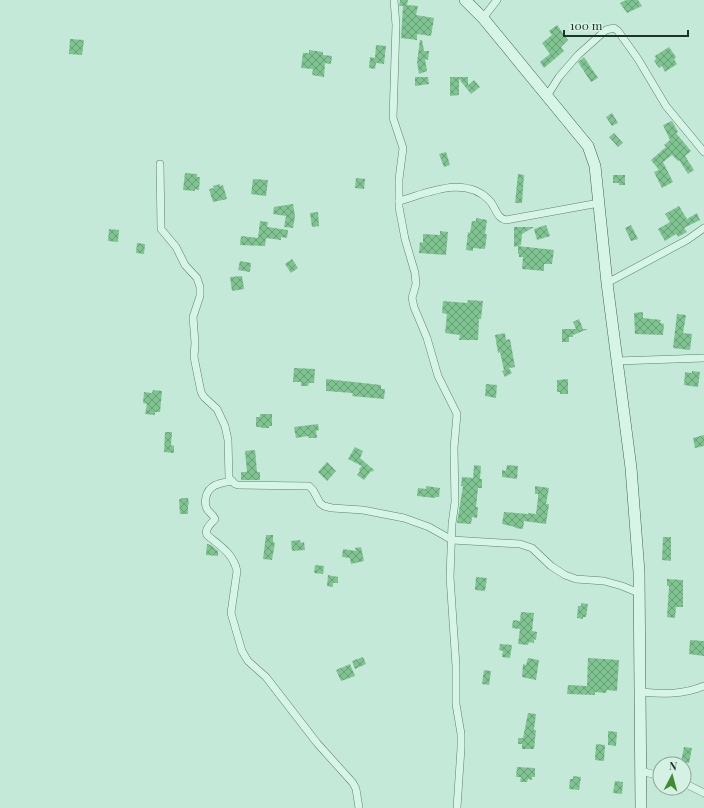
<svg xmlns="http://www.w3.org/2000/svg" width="704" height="808" font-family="'Playfair Display',serif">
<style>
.building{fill:url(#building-cross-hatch)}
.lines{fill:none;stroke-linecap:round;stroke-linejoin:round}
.street-casing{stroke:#5d826b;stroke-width:8}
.secondary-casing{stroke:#40644c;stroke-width:12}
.street{stroke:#d7f5e7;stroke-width:7}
.secondary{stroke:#d7f5e7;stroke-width:11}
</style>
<defs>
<pattern id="building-cross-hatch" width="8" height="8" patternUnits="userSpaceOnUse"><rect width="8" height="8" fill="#7fc391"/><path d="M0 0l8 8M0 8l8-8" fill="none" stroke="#679f76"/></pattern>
</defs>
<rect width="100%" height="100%" fill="#c5e9d9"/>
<!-- building -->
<g class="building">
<polygon points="400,0 408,0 407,5 418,6 416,15 434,18 431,36 417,34 417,40 401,38 403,6 399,6"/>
<polygon points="626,0 638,0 642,6 627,13 620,3"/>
<polygon points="557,25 568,40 561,47 564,51 544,68 540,62 550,54 542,43 552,35 549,31"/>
<polygon points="70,39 84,40 82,55 69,54"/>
<polygon points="420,40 422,40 424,51 429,51 428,60 425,59 427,71 419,74 417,62"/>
<polygon points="376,45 386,46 384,64 376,63 375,69 369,68 370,57 375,58"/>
<polygon points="669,47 676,57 674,59 677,64 665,72 662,66 659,68 654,61 656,59 655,56"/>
<polygon points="309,50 323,52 323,55 332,56 331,64 325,63 324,77 312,75 313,69 301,68 303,53 309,53"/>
<polygon points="584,57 598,78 591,82 578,62"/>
<polygon points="415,77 428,77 429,84 415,86"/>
<polygon points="450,77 468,77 468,85 474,80 480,87 471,94 459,79 459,95 450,96"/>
<polygon points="612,113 618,123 612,126 606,117"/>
<polygon points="672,121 678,132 676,133 691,151 685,156 694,170 688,174 679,160 678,161 672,155 663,162 673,182 662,188 654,172 659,170 651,160 666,147 664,145 670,140 663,125"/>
<polygon points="614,133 623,143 618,147 609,137"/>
<polygon points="446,152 450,165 444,167 439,154"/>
<polygon points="185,173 197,174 197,177 200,177 199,190 195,189 195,191 183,190"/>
<polygon points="518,174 524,175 522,203 515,203"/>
<polygon points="613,175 625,175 625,185 619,185 619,183 613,183"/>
<polygon points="356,178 365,179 364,189 355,188"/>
<polygon points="253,179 268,180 266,196 251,194"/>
<polygon points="220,184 220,186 223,185 227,199 213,202 209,189 214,188 213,186"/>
<polygon points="293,204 295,216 293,228 284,227 286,216 273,214 274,207"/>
<polygon points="679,206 687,219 697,213 700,220 684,228 687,232 678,237 676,234 665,241 658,229 670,222 665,214"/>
<polygon points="318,212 319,226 312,227 310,213"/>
<polygon points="476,218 487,220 485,234 487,234 485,249 473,248 473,251 466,250 468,232 470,233 472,221 476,221"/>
<polygon points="260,221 268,222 267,227 288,230 287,238 281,237 281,240 266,238 265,246 240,245 241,236 258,238"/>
<polygon points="546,225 550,236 537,240 534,229"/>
<polygon points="631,225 638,239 631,241 625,228"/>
<polygon points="514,227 534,227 522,234 521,245 514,247"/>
<polygon points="109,229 119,230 118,242 108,241"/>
<polygon points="440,231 448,232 446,255 419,253 420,242 423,243 423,234 440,235"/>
<polygon points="137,243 145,244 144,254 136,253"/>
<polygon points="518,246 554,250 552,264 544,264 544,271 522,269 523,257 519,257 519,254 518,254"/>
<polygon points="292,259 298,268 291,273 285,264"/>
<polygon points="240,261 251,263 250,272 238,270"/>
<polygon points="242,276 244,289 232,291 230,277"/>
<polygon points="468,300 483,301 481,319 479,319 478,340 459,340 460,335 445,333 447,314 442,313 443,301 467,303"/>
<polygon points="643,312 643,318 661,320 660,323 664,324 663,335 635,334 634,313"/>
<polygon points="677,314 686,315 683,333 692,334 690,350 673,348"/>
<polygon points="579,319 583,329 588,329 573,335 573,337 569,337 569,342 562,342 562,329 576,329 573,322"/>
<polygon points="505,333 506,340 510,339 515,367 509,368 512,373 505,377 502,371 504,370 500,352 498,353 495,335"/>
<polygon points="294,368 315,369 314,383 309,383 308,386 301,386 301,382 293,382"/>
<polygon points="692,371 700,372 698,387 684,385 685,372 692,373"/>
<polygon points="326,379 381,385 381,389 385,389 384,399 352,396 353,393 326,391"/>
<polygon points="568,379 568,394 560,394 560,392 557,392 557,380"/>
<polygon points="486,384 497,385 496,398 485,396"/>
<polygon points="153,390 162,391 160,412 155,412 155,415 145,414 147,404 143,403 144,392 152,393"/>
<polygon points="260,414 272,414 272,426 269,426 269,428 261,428 261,427 256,427 256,417 260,417"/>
<polygon points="318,424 319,430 316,431 317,438 309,438 308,436 296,438 294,427"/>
<polygon points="165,432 172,432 171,445 174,446 174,453 164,452"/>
<polygon points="704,435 704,446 695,448 693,438"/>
<polygon points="355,447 363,451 360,458 374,470 372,472 371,471 364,480 357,475 360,471 359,469 362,466 348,459"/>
<polygon points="255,450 257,472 260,472 260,480 241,480 241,472 247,472 245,451"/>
<polygon points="327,462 336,471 327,481 318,472"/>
<polygon points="474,465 481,466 480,479 482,479 482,488 478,488 476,507 478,507 477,518 472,517 471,524 457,523 463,486 461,486 462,477 473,478"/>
<polygon points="507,465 518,466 517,479 502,477 502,470 506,471"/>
<polygon points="426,486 440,488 439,497 435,497 435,498 417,496 418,488 426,489"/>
<polygon points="535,486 549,488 546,504 549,504 546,524 524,521 523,529 515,528 515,527 502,524 504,512 528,514 528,513 536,514 538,498 538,494 535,494"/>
<polygon points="182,498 188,498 189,504 188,505 188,514 180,514 179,500"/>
<polygon points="266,535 273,535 273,542 275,543 272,560 263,559"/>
<polygon points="663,537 671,537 671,561 662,560"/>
<polygon points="300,540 301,543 304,542 305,550 292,551 291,541"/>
<polygon points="207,544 211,545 218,551 218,556 206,555"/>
<polygon points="361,547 364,561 351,564 350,558 342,557 343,549 356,551 355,548"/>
<polygon points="315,565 324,566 323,574 314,573"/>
<polygon points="328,575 338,577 338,583 333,583 333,587 327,586"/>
<polygon points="476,577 487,578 485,591 475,590"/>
<polygon points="667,579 683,580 683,607 676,607 675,618 667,617 669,586 667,586"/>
<polygon points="581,603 588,604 586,617 583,617 583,619 577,618 578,606 581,606"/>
<polygon points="521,612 534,613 532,631 537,632 536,640 534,639 534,643 529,642 528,645 518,644 520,629 512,628 513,620 520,621"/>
<polygon points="690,640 704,641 704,656 689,654"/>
<polygon points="500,644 512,645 510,658 502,657 503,651 499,650"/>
<polygon points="363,657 366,664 355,669 352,661"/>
<polygon points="528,658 539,660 536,680 522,677 523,664 526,665"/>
<polygon points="588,658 619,660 617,691 607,690 606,693 595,692 595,695 567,694 568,685 587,686"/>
<polygon points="350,664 355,676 341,681 336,670"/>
<polygon points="484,670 491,671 489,685 482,684"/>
<polygon points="528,713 536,714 534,730 536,730 534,749 522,749 522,744 518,744 518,738 523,738"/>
<polygon points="608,731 617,732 616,746 608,745"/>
<polygon points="596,744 605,745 604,761 595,760"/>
<polygon points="684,747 692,748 689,763 681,762"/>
<polygon points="517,767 535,768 535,777 532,777 532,780 528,779 527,782 520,782 521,777 516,777"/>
<polygon points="573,776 581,777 579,790 569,789 570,779 573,779"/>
<polygon points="615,781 623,782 622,794 613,793"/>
</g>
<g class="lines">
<defs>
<g id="street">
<polyline points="394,0 396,25 393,118 403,148 399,179 399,207 405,239 415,273 416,284 412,298 414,307 427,338 438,376 457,414 454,448 455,502 452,524 450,577 456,666 456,704 461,734 461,748 457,808"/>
<polyline points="483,18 497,0"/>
<polyline points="547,96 559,77 578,55 606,30 614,28 618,31 638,59 666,106 704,152"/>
<polyline points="160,164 161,229 176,247 185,265 197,278 200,287 200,296 193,317 195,343 194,357 201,392 204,397 217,409 225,426 228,440 229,478 235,484 238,485 309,486 313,490 320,503 324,506 332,508 363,510 404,518 429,527 452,540 520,544 532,548 551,566 565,575 576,579 604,581 622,586 639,593"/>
<path d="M399 201C428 193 465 175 489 200 496 207 496 218 506 220L599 203"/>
<polyline points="607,283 687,240 704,228"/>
<polyline points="617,361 704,358"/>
<path d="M232 481C221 483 209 484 206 497 205 501 205 505 207 509 209 513 213 514 215 519 211 524 204 529 207 535 220 546 233 553 237 571L231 613 242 651 248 661 266 677 317 743 353 783 356 789 359 808"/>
<path d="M640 692C663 694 683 695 704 686"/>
<polyline points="641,771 660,776"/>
<polyline points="684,783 704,793"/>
</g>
<polyline id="secondary" points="465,0 483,18 588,146 595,166 607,283 631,468 639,572 641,808"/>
</defs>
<!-- street casing -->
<use href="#street" class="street-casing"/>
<!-- secondary casing -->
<use href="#secondary" class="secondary-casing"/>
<!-- street -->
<use href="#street" class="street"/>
<!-- secondary -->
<use href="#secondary" class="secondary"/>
</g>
<!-- north arrow -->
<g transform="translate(672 776) rotate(6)"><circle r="19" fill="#d4f1e4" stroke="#8ca598"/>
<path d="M0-3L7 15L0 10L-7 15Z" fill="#428a34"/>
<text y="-6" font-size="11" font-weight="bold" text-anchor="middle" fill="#1f3326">N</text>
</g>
<!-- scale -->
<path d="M564 30v6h124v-6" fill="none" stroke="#1f3326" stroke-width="2"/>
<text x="570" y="30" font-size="12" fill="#1f3326" stroke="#d4f1e4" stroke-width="3" paint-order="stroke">100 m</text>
</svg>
